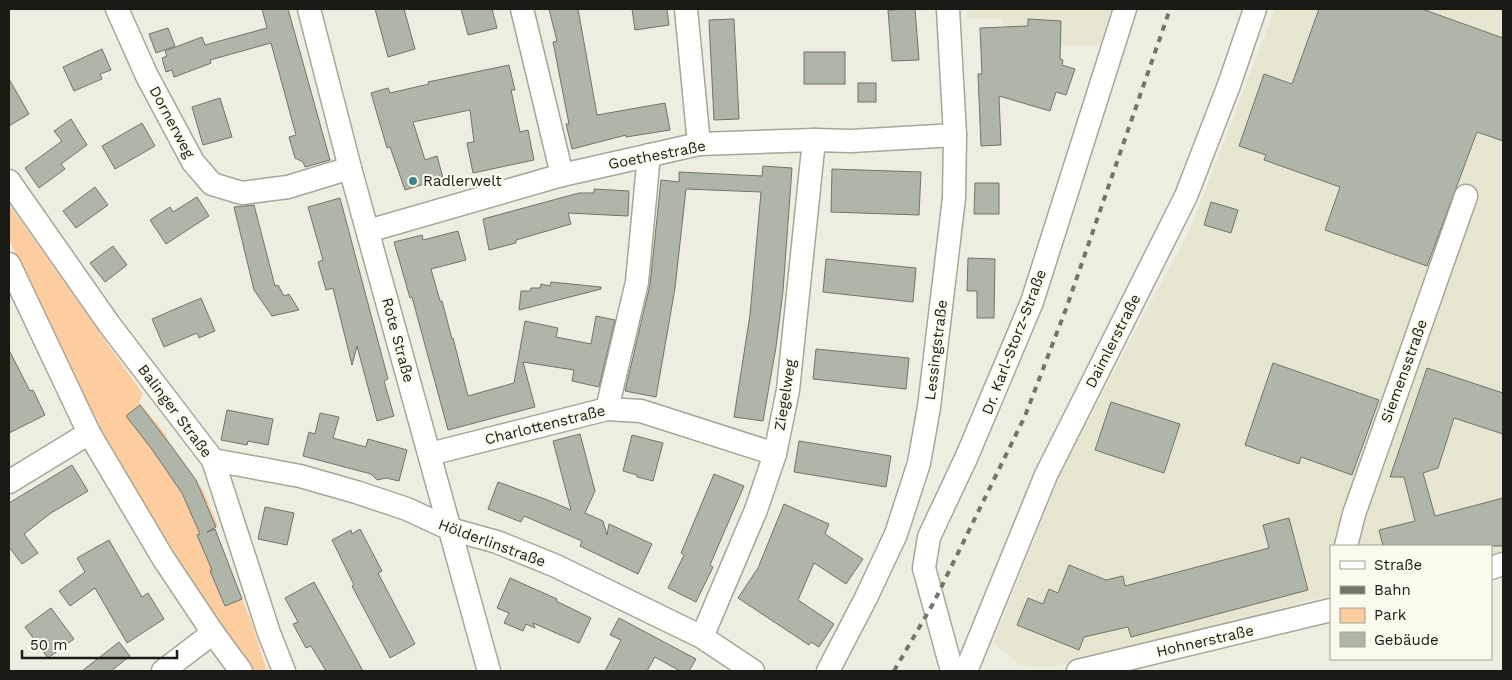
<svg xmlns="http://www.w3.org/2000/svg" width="1512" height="680" font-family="'Work Sans',sans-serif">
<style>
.built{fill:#e5e5d0}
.green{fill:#fdcda0}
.building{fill:#afb5a9;stroke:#70756a}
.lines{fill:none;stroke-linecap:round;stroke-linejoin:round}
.minor-casing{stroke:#a6a699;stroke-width:25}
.minor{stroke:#fff;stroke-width:22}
.rail{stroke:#74746c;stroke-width:4;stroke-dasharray:6 6;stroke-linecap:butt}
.poi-dot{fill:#3c828d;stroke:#fbfbed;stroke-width:2}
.labels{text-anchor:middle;stroke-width:4.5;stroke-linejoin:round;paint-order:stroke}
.street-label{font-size:15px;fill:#1b1b16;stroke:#fbfbed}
.poi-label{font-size:15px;fill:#1b1b16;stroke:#fbfbed;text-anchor:start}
</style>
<rect width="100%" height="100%" fill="#edede0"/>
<!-- built -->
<g class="built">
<polygon points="967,9 1111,9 1099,46 1009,44 1002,19 969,19"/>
<polygon points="1275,9 1503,9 1503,551 1491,554 1491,546 1331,546 1331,595 1051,667 1020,665 993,643 1063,468 1111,376 1190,230"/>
</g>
<!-- green -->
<polygon class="green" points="9,204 143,394 139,402 164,432 171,446 203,490 218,526 214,528 252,624 267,671 252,671 173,554 99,426 9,240"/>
<!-- building -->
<g class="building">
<polygon points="262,9 288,9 330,160 305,167 303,162 295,158 289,137 296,135 271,43 210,60 211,63 209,64 174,77 172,70 166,72 162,58 167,56 165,51 202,37 205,45 267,28"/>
<polygon points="375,9 404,9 415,49 388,57"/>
<polygon points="461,9 492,9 497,28 468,35"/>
<polygon points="549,9 578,9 597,115 665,103 670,130 626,137 626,135 572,149 566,124 569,124 553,42 557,41"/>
<polygon points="632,9 667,9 669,25 635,30"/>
<polygon points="915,9 919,60 892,61 888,10"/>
<polygon points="1319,9 1422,9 1503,38 1503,141 1477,132 1427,266 1325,230 1340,187 1264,160 1266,155 1239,146 1264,74 1292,84"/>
<polygon points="734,19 739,119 714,120 709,20"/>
<polygon points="1028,19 1061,21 1060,59 1063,60 1062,65 1075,69 1066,95 1056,92 1050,111 999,96 1001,145 981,146 978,74 982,74 980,28 1028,26"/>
<polygon points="168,28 175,46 156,53 149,34"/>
<polygon points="102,49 111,70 100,74 102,79 74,91 63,67"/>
<rect x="804" y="52" width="41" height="32"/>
<polygon points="509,65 515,90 511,90 520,132 528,130 534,160 473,173 467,143 474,142 470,110 413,122 425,160 437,156 443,178 405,190 390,147 387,148 371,93 388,88 390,93 429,84 428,82"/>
<polygon points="9,79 29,114 9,126"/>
<rect x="858" y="83" width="18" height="19"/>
<polygon points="220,98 232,137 203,145 192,107"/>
<polygon points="71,119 87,145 61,164 65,169 39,188 25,168 62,141 54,131"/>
<polygon points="142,123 155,146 115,169 102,146"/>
<polygon points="763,166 792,168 783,291 776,347 763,421 734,417 750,315 761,192 686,189 675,288 656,397 625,391 650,285 661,180 679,182 679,172 762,176"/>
<polygon points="832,169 921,172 919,215 831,212"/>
<polygon points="975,183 999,183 999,214 974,214"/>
<polygon points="95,187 108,205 76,228 63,211"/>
<polygon points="594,189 629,191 628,216 568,213 571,224 516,240 516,243 489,250 483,219 579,193 594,193"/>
<polygon points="197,197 209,216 166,244 150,220 170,207 173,212"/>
<polygon points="340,198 388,379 384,381 394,416 377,421 357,346 352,365 333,288 326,290 318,262 323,260 308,207"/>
<polygon points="1211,202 1238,210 1231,233 1204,225"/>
<polygon points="254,205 275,286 278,285 284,296 289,294 299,310 272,316 254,290 234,207"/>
<polygon points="458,231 466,260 431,269 440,301 442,301 452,339 453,338 468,396 514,383 525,321 558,328 556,337 591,344 596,316 615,320 599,387 572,381 574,370 523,362 535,407 448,430 412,297 410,298 394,242 422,235 423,240"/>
<polygon points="113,246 127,265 105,282 90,263"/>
<polygon points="968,258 995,259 994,318 977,318 977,291 967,291"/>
<polygon points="826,259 916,268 913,302 823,292"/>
<polygon points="551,282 601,287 601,289 519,310 521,291 530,291 531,288 540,288 541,284 550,286"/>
<polygon points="201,298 215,331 199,338 197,333 164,347 152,319"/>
<polygon points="816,349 909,358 906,389 813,379"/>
<polygon points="9,350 30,391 33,390 45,415 9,433"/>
<polygon points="1273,363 1379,400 1352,475 1301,457 1299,464 1245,445"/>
<polygon points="1427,368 1503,393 1503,434 1454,418 1438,468 1423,473 1435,516 1503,498 1503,546 1383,546 1379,530 1415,521 1404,477 1390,477"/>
<polygon points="1111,402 1180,424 1164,473 1095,450"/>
<polygon points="140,405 172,447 196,480 216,527 207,532 215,529 242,599 225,606 210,571 212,570 197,535 200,534 182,493 151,448 126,416"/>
<polygon points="227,410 273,419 268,445 248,441 247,445 221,440"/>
<polygon points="320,413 339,417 333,438 366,447 368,439 407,450 399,481 386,478 377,480 371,474 303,456 309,432 315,434"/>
<polygon points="580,434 595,491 585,513 603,521 607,535 609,524 652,544 638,574 580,546 582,541 524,516 521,522 488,509 498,482 545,499 571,510 553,441"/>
<polygon points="632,435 663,443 653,481 637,477 637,475 623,471"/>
<polygon points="799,441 891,456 886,487 794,472"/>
<polygon points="72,465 88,491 51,513 24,534 38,553 22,564 9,547 9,503"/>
<polygon points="714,474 744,486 710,565 713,567 696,602 668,588 684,555 681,553"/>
<polygon points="784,504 829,524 825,534 863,559 846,584 814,563 798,600 834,624 819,647 811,642 809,645 738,598 758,568"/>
<polygon points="265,507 294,513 287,545 258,539"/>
<polygon points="1289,518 1308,590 1131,637 1128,627 1084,637 1079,650 1017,625 1028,598 1043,604 1049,589 1058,593 1069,565 1106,580 1123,576 1125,586 1269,548 1263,525"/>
<polygon points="360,529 382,571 378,573 415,644 390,658 352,586 354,585 332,540 351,530 352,534"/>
<polygon points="109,540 142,597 148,593 164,619 127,643 95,588 70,606 59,591 85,572 77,558"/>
<polygon points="510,578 557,599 556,601 591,618 579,643 533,623 535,628 526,624 523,631 504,623 509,613 497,608"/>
<polygon points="314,582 363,671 326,671 311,646 306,648 293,624 298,622 285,598"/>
<polygon points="51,608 74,639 48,658 25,627"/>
<polygon points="619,618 696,659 689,671 680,671 655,657 647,671 605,671 621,640 610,635"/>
<polygon points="119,642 130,656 111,671 82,671"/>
</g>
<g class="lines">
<defs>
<g id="minor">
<polyline points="117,9 147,76 193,162 212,184 242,193 288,187 350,168"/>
<polyline points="309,9 350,168 489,671"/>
<polyline points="522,9 562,175"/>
<polyline points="686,9 699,144"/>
<polyline points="9,181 109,324 213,460 269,633 284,671"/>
<polyline points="368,231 562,175 699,144 814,140 851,141 955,135"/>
<polyline points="9,264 89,433 163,558 213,633 241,671"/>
<polyline points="607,409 637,282 649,155"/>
<polyline points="430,454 607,409 641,411 775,454"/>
<polyline points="213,460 300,476 356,492 407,509 450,529 497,542 556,566 702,637 753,671"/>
<polyline points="9,482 89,433"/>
<polyline points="1346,546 1354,514 1466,196"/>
<polyline points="1491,568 1503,564"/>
<polyline points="702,637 756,510 775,454 788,390 814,140"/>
<polyline points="163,671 213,633"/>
<polyline points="828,671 866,598 896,534 919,463 929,407 954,198 955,135 948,9"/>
<polyline points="952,671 924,568 929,537 967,456 1032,302 1125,9"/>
<polyline points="966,671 1046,475 1186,196 1229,85 1255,9"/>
<polyline points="1078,671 1331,610"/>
</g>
</defs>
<!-- minor casing -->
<use href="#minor" class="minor-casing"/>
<!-- minor -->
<use href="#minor" class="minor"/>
<!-- rail -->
<polyline class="rail" points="894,671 934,602 1025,416 1066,309 1170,9"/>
</g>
<!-- markers -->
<circle class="poi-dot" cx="413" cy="181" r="5"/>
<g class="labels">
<!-- street labels -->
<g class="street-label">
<text transform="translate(172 122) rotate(62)" y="5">Dornerweg</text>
<text transform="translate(657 155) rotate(-11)" y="5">Goethestraße</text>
<text transform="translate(398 340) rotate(75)" y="5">Rote Straße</text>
<text transform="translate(1113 341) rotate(-63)" y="5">Daimlerstraße</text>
<text transform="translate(1014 342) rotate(-69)" y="5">Dr. Karl-Storz-Straße</text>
<text transform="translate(936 350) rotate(-83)" y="5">Lessingstraße</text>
<text transform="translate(1404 371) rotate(-70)" y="5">Siemensstraße</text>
<text transform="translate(785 395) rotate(-81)" y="5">Ziegelweg</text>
<text transform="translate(175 411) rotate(53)" y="5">Balinger Straße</text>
<text transform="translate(545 425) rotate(-14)" y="5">Charlottenstraße</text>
<text transform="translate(492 543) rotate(20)" y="5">Hölderlinstraße</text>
<text transform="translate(1205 641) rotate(-13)" y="5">Hohnerstraße</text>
</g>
<!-- poi labels -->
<g class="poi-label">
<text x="423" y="186">Radlerwelt</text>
</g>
</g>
<!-- border -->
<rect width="1512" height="680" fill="none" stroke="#1b1b16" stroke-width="20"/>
<!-- legend -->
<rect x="1330" y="545" width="162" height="115" fill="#fbfbed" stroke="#a1a197"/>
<rect x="1340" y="561" width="25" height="8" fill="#ffffff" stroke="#a1a197"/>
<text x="1374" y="570" font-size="15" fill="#1b1b16">Straße</text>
<rect x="1340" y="586" width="25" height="8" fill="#74746c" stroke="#a1a197"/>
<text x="1374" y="595" font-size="15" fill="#1b1b16">Bahn</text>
<rect x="1340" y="608" width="25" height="15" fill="#fdcda0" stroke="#a1a197"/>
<text x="1374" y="620" font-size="15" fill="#1b1b16">Park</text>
<rect x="1340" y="632" width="25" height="15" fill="#afb5a9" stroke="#a1a197"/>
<text x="1374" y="645" font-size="15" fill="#1b1b16">Gebäude</text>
<!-- scale -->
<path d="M22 650v8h155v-8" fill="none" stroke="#1b1b16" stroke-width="2.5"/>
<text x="30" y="650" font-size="15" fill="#1b1b16" stroke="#fbfbed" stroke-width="4" paint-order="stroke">50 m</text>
</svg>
